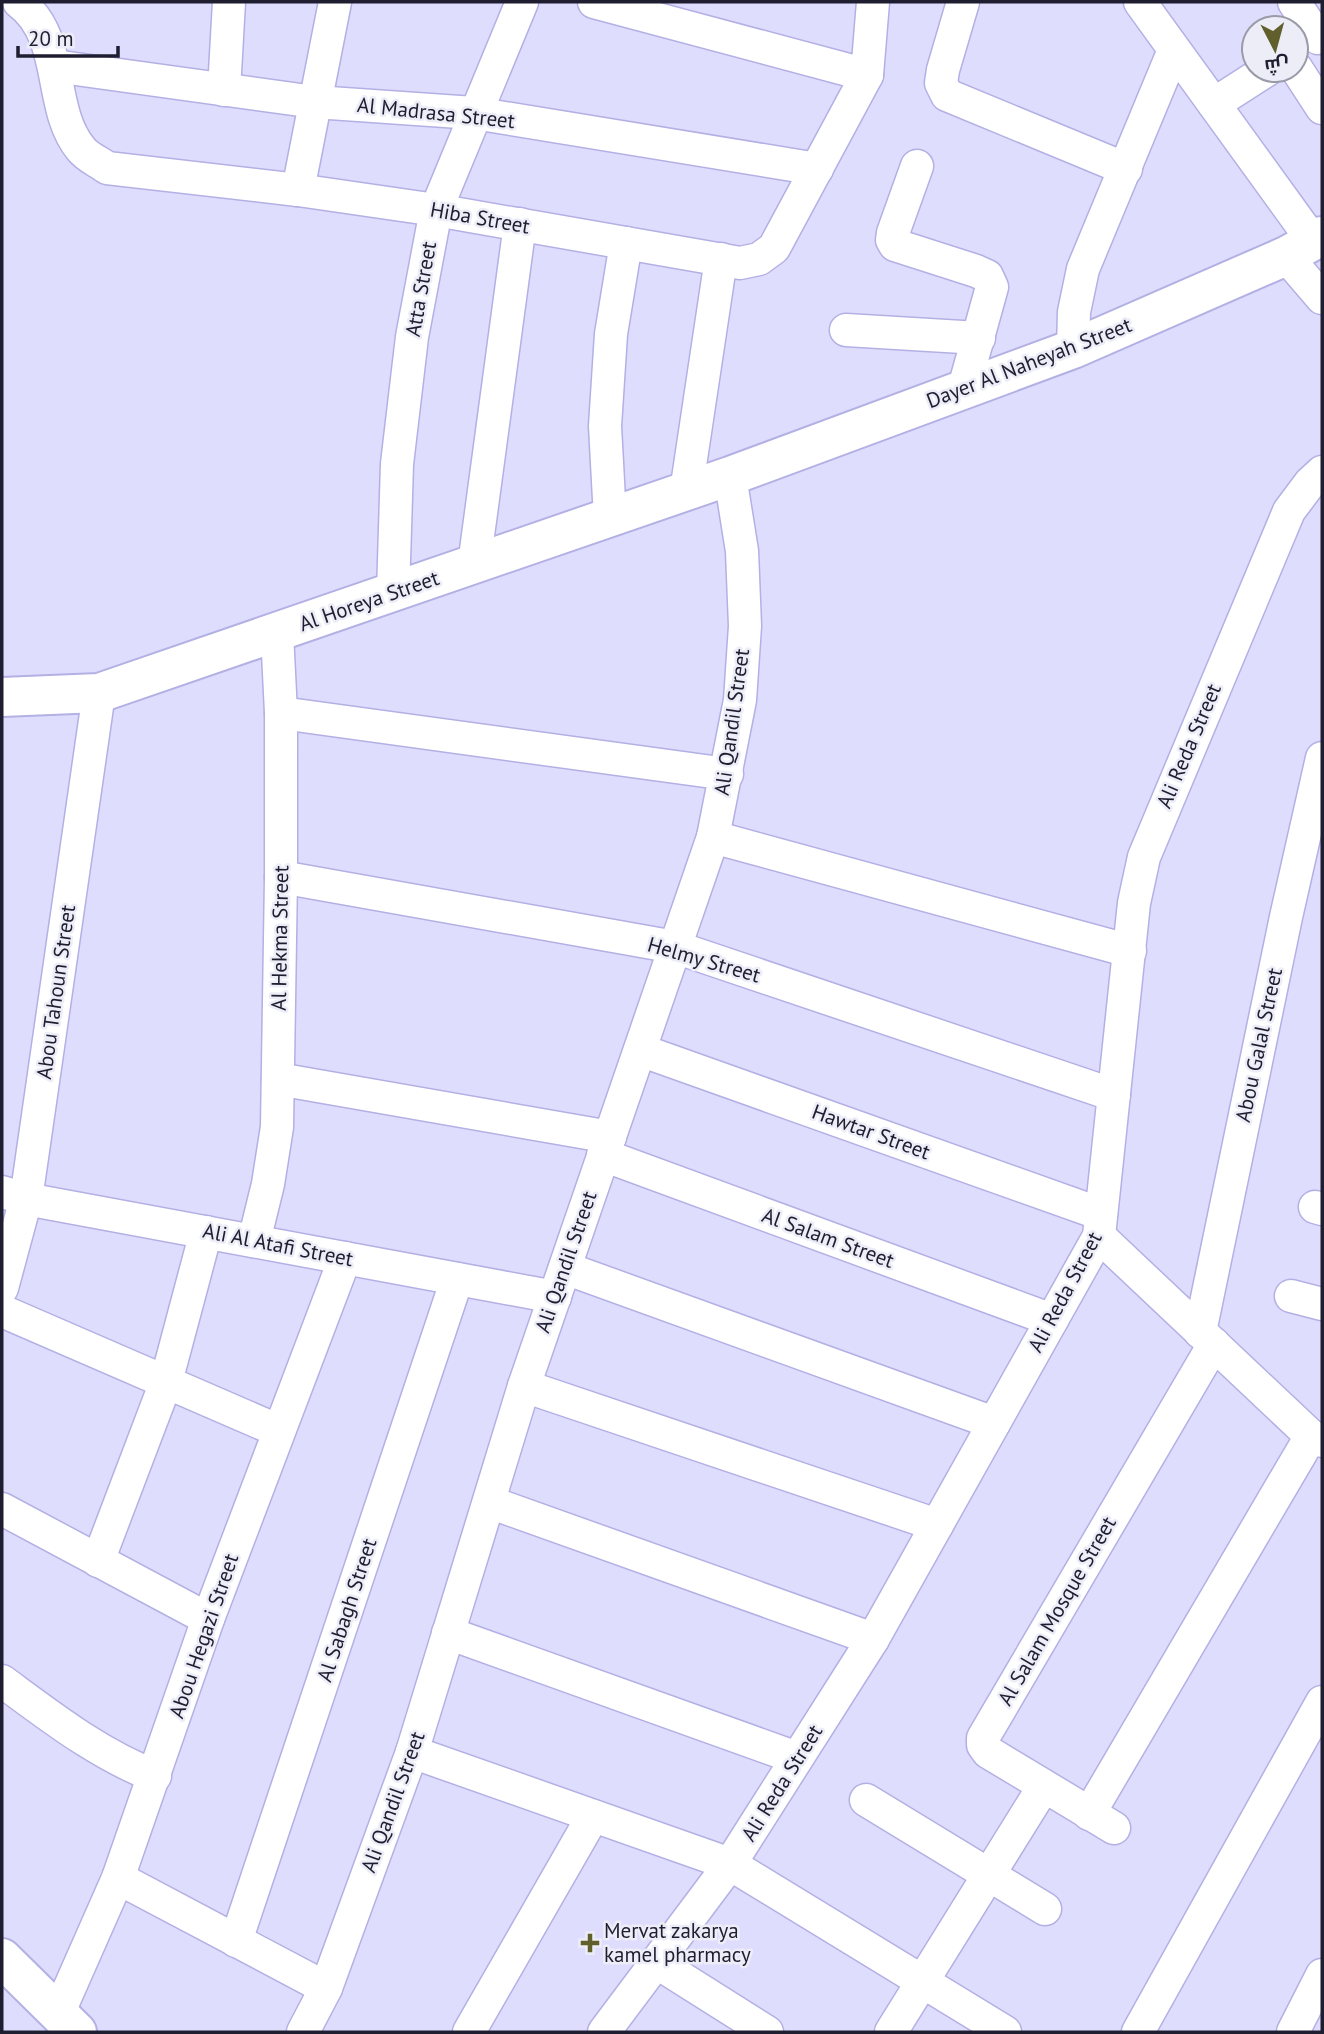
<svg xmlns="http://www.w3.org/2000/svg" width="1324" height="2034" font-family="'PT Sans',Cairo,sans-serif">
<style>
.lines{fill:none;stroke-linecap:round;stroke-linejoin:round}
.street-casing{stroke:#b3b0e4;stroke-width:35}
.secondary-casing{stroke:#b3b0e4;stroke-width:42}
.street{stroke:#fff;stroke-width:32}
.secondary{stroke:#fff;stroke-width:38}
.poi-dot{fill:#61602d;stroke:#ededf8;stroke-width:2.5}
.labels{text-anchor:middle;stroke-width:5;stroke-linejoin:round;paint-order:stroke}
.street-label{font-size:21px;fill:#1f1d30;stroke:#ededf8}
.poi-label{font-size:21px;fill:#1f1d30;stroke:#ededf8;text-anchor:start}
</style>
<rect width="100%" height="100%" fill="#dfddfe"/>
<g class="lines">
<defs>
<g id="street">
<path d="M19 2C66 37 47 108 81 149 87 157 99 162 107 168L298 190 436 210 740 263 759 259 774 248 867 75 873 2"/>
<polyline points="594,2 867,75"/>
<polyline points="963,2 943,70 941,83 947,95 1126,169"/>
<polyline points="1140,2 1313,241"/>
<polyline points="1294,2 1318,38"/>
<polyline points="54,66 315,102 474,113 817,169"/>
<polyline points="1296,68 1322,108"/>
<polyline points="224,90 229,2"/>
<polyline points="1214,104 1267,70"/>
<polyline points="917,166 893,233 892,240 895,245 976,271 987,276 992,287 964,388"/>
<polyline points="298,190 335,2"/>
<polyline points="1286,256 1322,298"/>
<polyline points="846,330 979,338"/>
<polyline points="1073,349 1074,312 1083,269 1174,50"/>
<polyline points="686,492 721,259"/>
<polyline points="610,518 605,426 611,334 626,243"/>
<polyline points="474,565 520,224"/>
<polyline points="393,593 397,464 412,337 436,210 522,2"/>
<polyline points="281,713 727,774"/>
<polyline points="713,837 1130,951"/>
<polyline points="281,877 675,947 1114,1095"/>
<polyline points="640,1050 1101,1214"/>
<polyline points="278,1079 610,1137"/>
<polyline points="603,1155 1052,1320"/>
<polyline points="2,1192 26,1199 555,1297"/>
<polyline points="1315,1207 1322,1209"/>
<polyline points="1099,1236 1311,1436 1322,1441"/>
<polyline points="254,1241 268,1184 277,1127 281,877 281,713 277,633"/>
<polyline points="565,1268 994,1423"/>
<polyline points="2,1288 26,1199 99,693"/>
<polyline points="1291,1296 1322,1304"/>
<polyline points="2,1311 279,1431"/>
<polyline points="1200,1332 1286,917 1322,758"/>
<polyline points="524,1386 937,1525"/>
<polyline points="489,1502 873,1639"/>
<polyline points="2,1509 208,1619"/>
<polyline points="98,1561 166,1382 206,1232"/>
<polyline points="448,1633 797,1758"/>
<path d="M2 1681C51 1717 98 1754 155 1776"/>
<polyline points="412,1752 730,1864 1005,2032"/>
<polyline points="866,1800 1045,1909"/>
<polyline points="1089,1814 1311,1436"/>
<polyline points="1114,1828 988,1752 983,1745 983,1738 1214,1344"/>
<polyline points="118,1878 326,1988"/>
<polyline points="236,1941 457,1279"/>
<polyline points="656,1962 767,2032"/>
<polyline points="58,2014 118,1878 208,1619 345,1258"/>
<polyline points="303,2032 326,1988 412,1752 524,1386 713,837 740,700 745,626 742,551 730,476"/>
<polyline points="469,2032 593,1816"/>
<polyline points="604,2032 730,1864 873,1639 1099,1236 1134,903 1144,857 1289,511 1310,483 1322,472"/>
<polyline points="891,2032 1044,1786"/>
<polyline points="1138,2032 1322,1702"/>
<polyline points="1293,2032 1322,1975"/>
</g>
<g id="secondary">
<polyline points="2,697 99,693 730,476 1073,349 1286,256 1322,236"/>
<polyline points="2,1958 77,2032"/>
</g>
</defs>
<!-- street casing -->
<use href="#street" class="street-casing"/>
<!-- secondary casing -->
<use href="#secondary" class="secondary-casing"/>
<!-- street -->
<use href="#street" class="street"/>
<!-- secondary -->
<use href="#secondary" class="secondary"/>
</g>
<!-- markers -->
<path class="poi-dot" d="M586.5 1932.5h7v7h7v7h-7v7h-7v-7h-7v-7h7z"/>
<g class="labels">
<!-- street labels -->
<g class="street-label">
<text transform="translate(436 113) rotate(6)" y="7">Al Madrasa Street</text>
<text transform="translate(480 218) rotate(10)" y="7">Hiba Street</text>
<text transform="translate(421 289) rotate(-80)" y="7">Atta Street</text>
<text transform="translate(1029 363) rotate(-21)" y="7">Dayer Al Naheyah Street</text>
<text transform="translate(369 601) rotate(-19)" y="7">Al Horeya Street</text>
<text transform="translate(732 722) rotate(-82)" y="7">Ali Qandil Street</text>
<text transform="translate(1189 746) rotate(-67)" y="7">Ali Reda Street</text>
<text transform="translate(280 938) rotate(-89)" y="7">Al Hekma Street</text>
<text transform="translate(704 960) rotate(16)" y="7">Helmy Street</text>
<text transform="translate(56 992) rotate(-82)" y="7">Abou Tahoun Street</text>
<text transform="translate(1259 1045) rotate(-78)" y="7">Abou Galal Street</text>
<text transform="translate(871 1132) rotate(20)" y="7">Hawtar Street</text>
<text transform="translate(828 1238) rotate(20)" y="7">Al Salam Street</text>
<text transform="translate(278 1245) rotate(11)" y="7">Ali Al Atafi Street</text>
<text transform="translate(566 1262) rotate(-71)" y="7">Ali Qandil Street</text>
<text transform="translate(1065 1292) rotate(-62)" y="7">Ali Reda Street</text>
<text transform="translate(347 1610) rotate(-72)" y="7">Al Sabagh Street</text>
<text transform="translate(1057 1611) rotate(-60)" y="7">Al Salam Mosque Street</text>
<text transform="translate(204 1636) rotate(-71)" y="7">Abou Hegazi Street</text>
<text transform="translate(782 1783) rotate(-58)" y="7">Ali Reda Street</text>
<text transform="translate(393 1802) rotate(-70)" y="7">Ali Qandil Street</text>
</g>
<!-- poi labels -->
<g class="poi-label">
<text x="604" y="1938">Mervat zakarya<tspan x="604" dy="24">kamel pharmacy</tspan></text>
</g>
</g>
<!-- border -->
<rect width="1324" height="2034" fill="none" stroke="#1f1d30" stroke-width="7"/>
<!-- north arrow -->
<g transform="translate(1275 49) rotate(174)"><circle r="33" fill="#ededf8" stroke="#9b9aa8" stroke-width="2"/>
<path d="M0-5L12 26L0 18L-12 26Z" fill="#61602d"/>
<text y="-10" font-size="19" font-weight="bold" text-anchor="middle" fill="#1f1d30">ش</text>
</g>
<!-- scale -->
<path d="M18 46v10h100v-10" fill="none" stroke="#1f1d30" stroke-width="3.5"/>
<text x="28" y="46" font-size="21" fill="#1f1d30" stroke="#ededf8" stroke-width="5" paint-order="stroke">20 m</text>
</svg>
